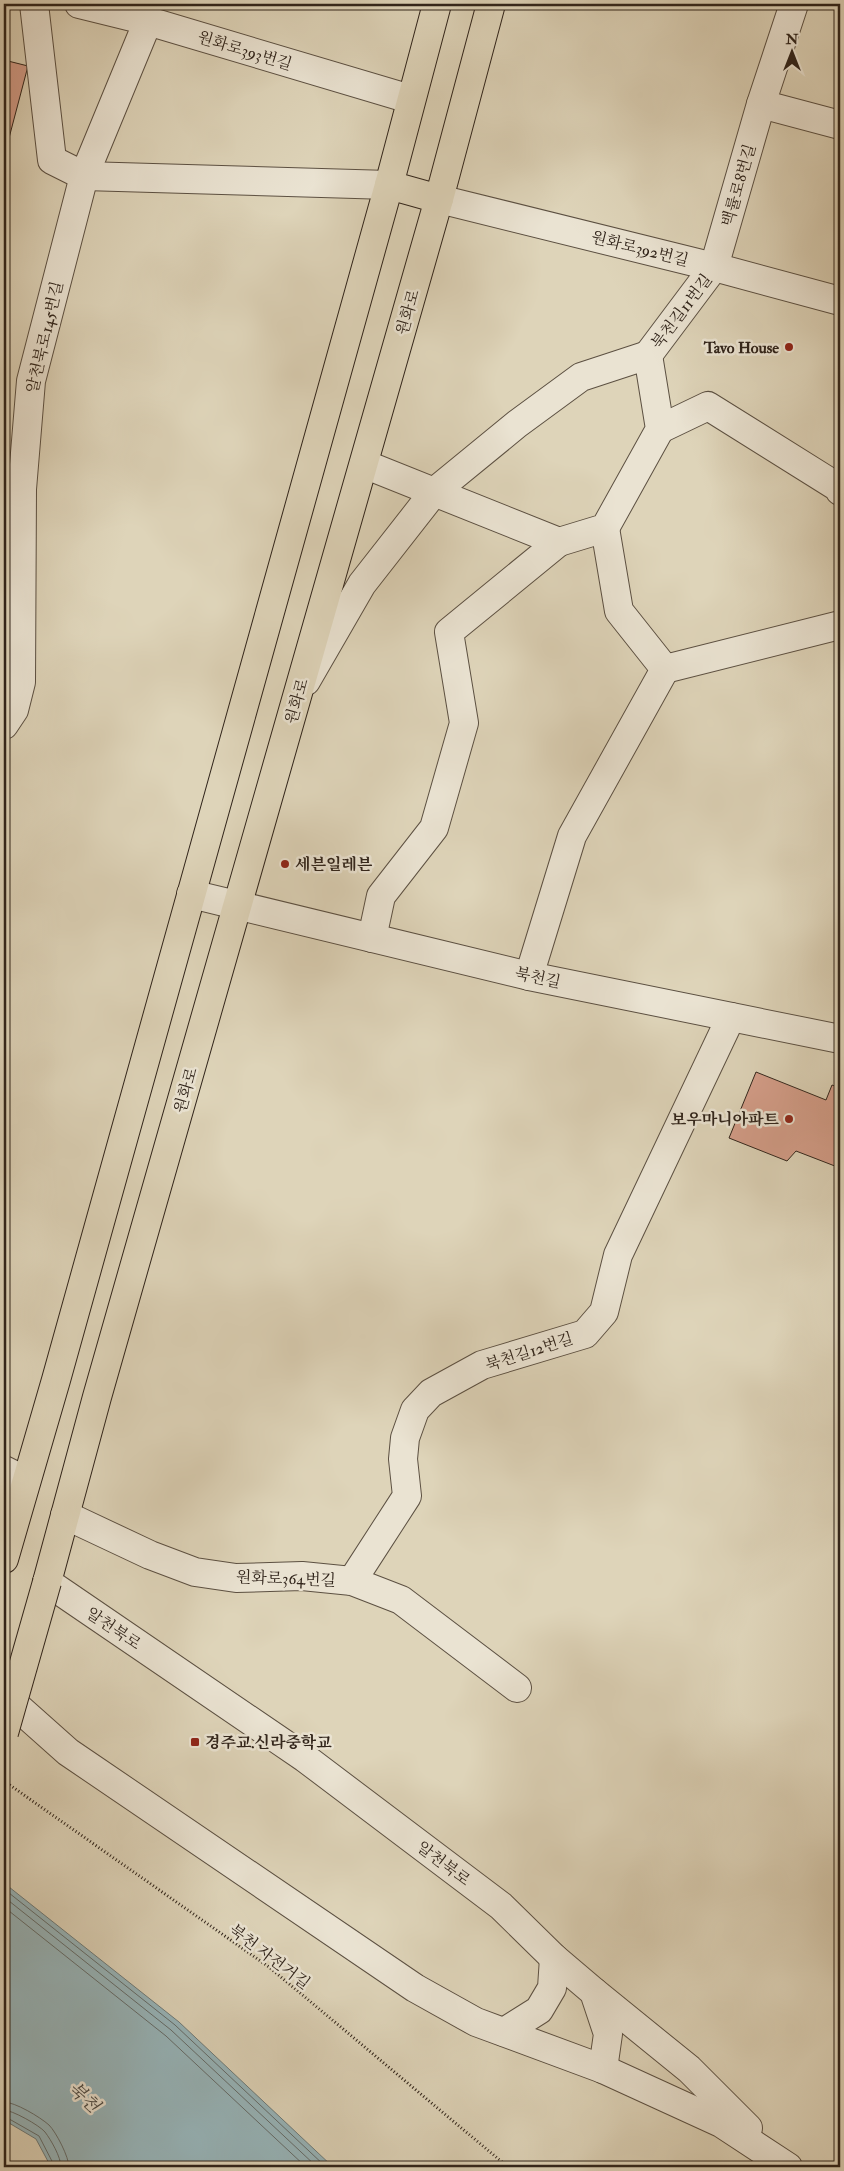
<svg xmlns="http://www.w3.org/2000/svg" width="844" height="2171" font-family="'IM FELL Double Pica','Noto Serif KR',serif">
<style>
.water{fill:#97b5ba;stroke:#6e7b7a}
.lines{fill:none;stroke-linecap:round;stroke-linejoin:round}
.shore{stroke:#646c6a;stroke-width:1}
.building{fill:#d59e8a;stroke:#30241b}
.minor-casing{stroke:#5c5042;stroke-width:30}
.major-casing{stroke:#30241b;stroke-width:30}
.path{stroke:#30241b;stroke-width:3;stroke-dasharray:1 2.5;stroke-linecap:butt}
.minor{stroke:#eae3d2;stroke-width:28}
.major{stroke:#ded4b9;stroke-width:28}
.major-bridge-casing{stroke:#30241b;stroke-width:30;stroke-linecap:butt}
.major-bridge{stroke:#ded4b9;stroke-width:28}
.poi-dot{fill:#8f2418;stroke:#eae3d2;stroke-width:2}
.labels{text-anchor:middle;stroke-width:5;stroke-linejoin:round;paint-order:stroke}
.street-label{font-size:16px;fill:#30241b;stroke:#eae3d2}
.poi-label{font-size:16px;font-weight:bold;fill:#30241b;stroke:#eae3d2;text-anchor:end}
.water-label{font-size:18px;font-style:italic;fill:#4a4843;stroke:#eae3d2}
</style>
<rect width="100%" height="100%" fill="#ded4b9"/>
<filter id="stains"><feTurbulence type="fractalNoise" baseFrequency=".004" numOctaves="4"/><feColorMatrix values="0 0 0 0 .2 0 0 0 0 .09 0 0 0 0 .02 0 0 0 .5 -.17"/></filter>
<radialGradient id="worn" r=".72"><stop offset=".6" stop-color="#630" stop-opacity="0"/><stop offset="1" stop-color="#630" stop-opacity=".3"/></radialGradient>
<!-- water -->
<polygon class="water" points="4,1883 179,2022 333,2167 51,2167 36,2139 4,2120"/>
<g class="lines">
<!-- shore -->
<g class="shore">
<polyline points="4,1889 175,2025 326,2167"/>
<polyline points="4,1897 171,2030 317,2167"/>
<polyline points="4,1907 166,2036 306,2167"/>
<path d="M4 2102C15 2102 40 2117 49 2125 56 2132 69 2157 69 2167"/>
<path d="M4 2110C12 2110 39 2125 45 2132 51 2140 61 2157 61 2167"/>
<polyline points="4,2116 39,2136 55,2167"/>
</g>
</g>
<!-- building -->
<g class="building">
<polygon points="4,60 28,66 9,138 4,137"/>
<polygon points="756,1072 826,1100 832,1085 840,1088 840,1168 796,1151 787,1161 729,1138"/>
</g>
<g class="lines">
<defs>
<g id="minor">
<polyline points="34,4 52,160 84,176 389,185"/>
<polyline points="79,4 148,21 410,99"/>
<polyline points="761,104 840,125"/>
<polyline points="439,199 714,267 840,301"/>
<polyline points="648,355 714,267 761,104 794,4"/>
<polyline points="660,429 708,406 839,488 840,491"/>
<polyline points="364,464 559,542 605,528 660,429 648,355"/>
<polyline points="665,669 840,625"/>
<polyline points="306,681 362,584 434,492 517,424 581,377 648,355"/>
<polyline points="4,725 14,710 21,682 22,489 31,381 84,176 148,21"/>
<polyline points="191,894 529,976 840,1039"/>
<polyline points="372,938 381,896 434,828 464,723 449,632 559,542"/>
<polyline points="529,976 572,836 665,669 619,611 605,528"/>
<polyline points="4,1470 26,1481"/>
<polyline points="65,1515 150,1555 195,1572 236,1578 302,1576 352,1581 401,1600 517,1688"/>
<polyline points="352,1581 407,1496 403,1459 405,1438 415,1410 431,1393 482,1365 585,1334 604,1312 618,1255 731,1017"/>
<polyline points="47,1582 305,1758 501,1906 554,1958 594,1992 608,2034 603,2069"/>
<polyline points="4,1695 68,1752 415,1988 476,2022 603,2069 721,2123 788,2167"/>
<polyline points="594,1992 689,2069 748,2128"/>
<polyline points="504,2032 539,2010 552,1988 554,1958"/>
</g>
<g id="major">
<polyline points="389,185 439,199"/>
<polyline points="4,1559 56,1380 389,185 437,4"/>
<polyline points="47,1582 97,1397 439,199 491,4"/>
</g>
</defs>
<!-- minor casing -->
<use href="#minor" class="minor-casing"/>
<!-- major casing -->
<use href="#major" class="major-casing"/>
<!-- path -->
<polyline class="path" points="4,1781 269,1967 508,2167"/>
<!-- minor -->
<use href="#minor" class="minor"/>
<!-- major -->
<use href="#major" class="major"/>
<defs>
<polyline id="major-bridge" points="4,1733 47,1582"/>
</defs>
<!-- major-bridge casing -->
<use href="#major-bridge" class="major-bridge-casing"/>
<!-- major-bridge -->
<use href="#major-bridge" class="major-bridge"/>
</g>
<!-- markers -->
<g class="poi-dot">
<circle cx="789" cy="347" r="5"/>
<circle cx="285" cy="864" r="5"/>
<circle cx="789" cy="1119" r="5"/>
<rect x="190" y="1737" width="10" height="10" rx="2.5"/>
</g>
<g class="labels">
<!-- street labels -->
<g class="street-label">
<text transform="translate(245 50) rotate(17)" y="6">원화로393번길</text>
<text transform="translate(738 185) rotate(-74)" y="6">백률로8번길</text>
<text transform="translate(640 248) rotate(14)" y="6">원화로392번길</text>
<text transform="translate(681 311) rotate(-53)" y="6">북천길11번길</text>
<text transform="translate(407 312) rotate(-74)" y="6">원화로</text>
<text transform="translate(44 337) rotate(-77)" y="6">알천북로145번길</text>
<text transform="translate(296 701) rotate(-74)" y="6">원화로</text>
<text transform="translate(538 977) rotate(12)" y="6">북천길</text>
<text transform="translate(185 1090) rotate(-74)" y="6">원화로</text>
<text transform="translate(529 1351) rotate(-18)" y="6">북천길12번길</text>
<text transform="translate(286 1578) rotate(2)" y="6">원화로364번길</text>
<text transform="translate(114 1628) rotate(34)" y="6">알천북로</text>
<text transform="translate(444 1863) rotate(37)" y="6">알천북로</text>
<text transform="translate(270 1956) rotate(37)" y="6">북천 자전거길</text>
</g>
<!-- poi labels -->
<g class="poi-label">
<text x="779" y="353">Tavo House</text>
<text x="295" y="870" text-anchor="start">세븐일레븐</text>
<text x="779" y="1125">보우마니아파트</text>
<text x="205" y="1748" text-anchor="start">경주교.신라중학교</text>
</g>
<!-- water labels -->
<g class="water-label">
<text transform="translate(84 2097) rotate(43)" y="6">북천</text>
</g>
</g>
<!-- margin -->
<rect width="844" height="2171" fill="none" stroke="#ded4b9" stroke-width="20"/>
<rect x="5" y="5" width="834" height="2161" fill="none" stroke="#30241b" stroke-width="2.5"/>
<rect x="10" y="10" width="824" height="2151" fill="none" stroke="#30241b"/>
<!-- north arrow -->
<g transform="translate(792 52)" stroke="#eae3d2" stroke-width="4" paint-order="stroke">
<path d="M0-4L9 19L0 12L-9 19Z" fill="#30241b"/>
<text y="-8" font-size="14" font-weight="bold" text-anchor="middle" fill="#30241b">N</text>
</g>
<rect width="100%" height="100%" filter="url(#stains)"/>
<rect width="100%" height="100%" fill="url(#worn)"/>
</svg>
